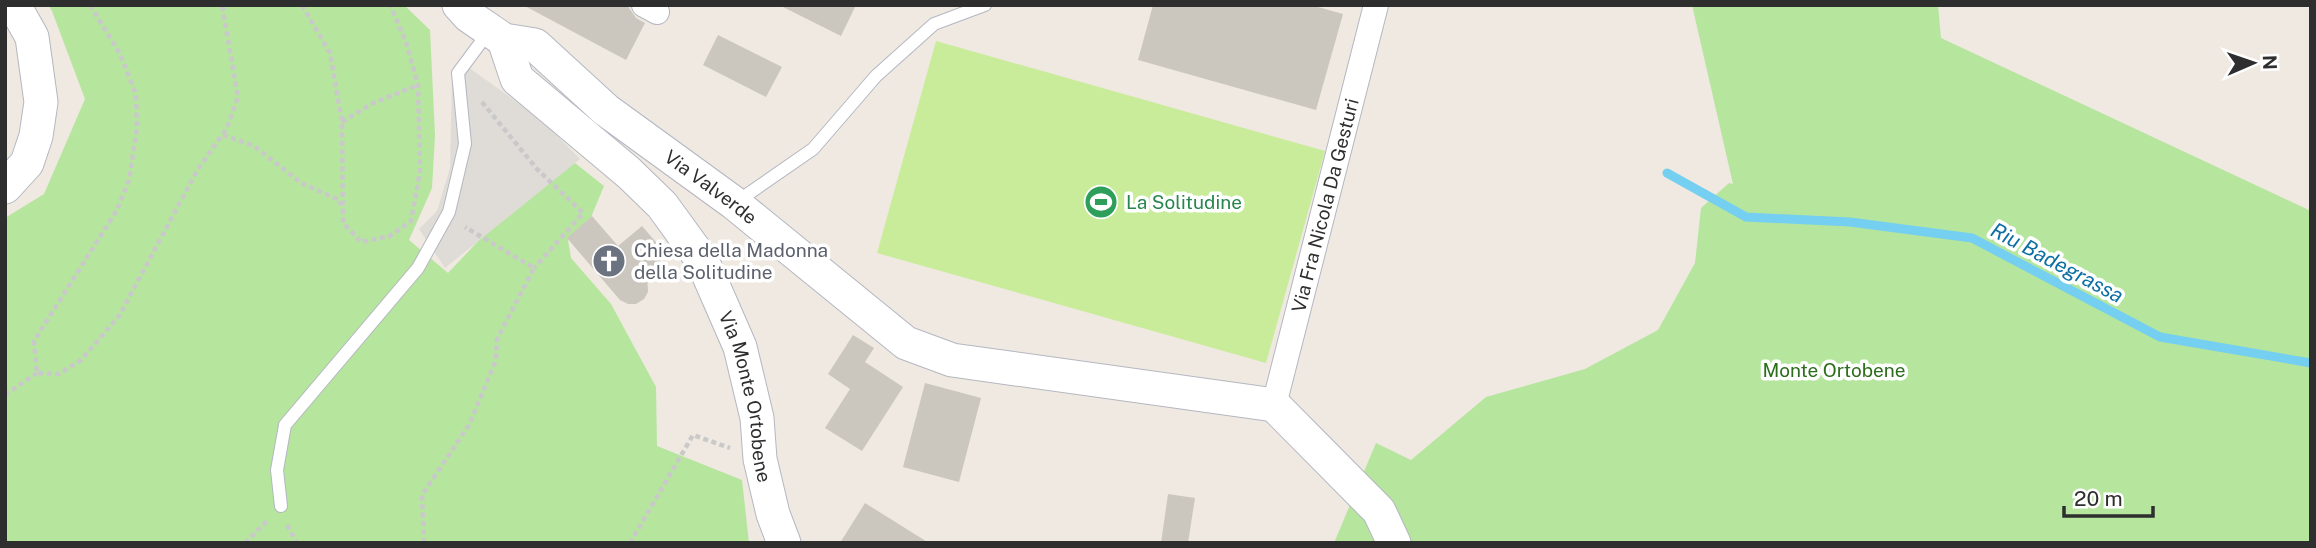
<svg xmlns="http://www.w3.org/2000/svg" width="2316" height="548" font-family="'Public Sans',sans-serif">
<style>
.green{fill:#b6e59e}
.pitch{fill:#c9ec9a}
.plaza{fill:#dfdcd8}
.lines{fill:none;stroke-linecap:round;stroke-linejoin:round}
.stream{stroke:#75cff0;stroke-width:9}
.building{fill:#cbc7bf}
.lane-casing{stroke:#b4b7c1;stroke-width:14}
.street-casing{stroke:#b4b7c1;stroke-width:26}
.secondary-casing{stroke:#b4b7c1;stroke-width:35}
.path{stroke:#c9c9c9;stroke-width:4.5;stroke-dasharray:5 3.5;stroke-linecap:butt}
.lane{stroke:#fff;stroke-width:12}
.street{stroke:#fff;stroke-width:24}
.secondary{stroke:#fff;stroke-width:33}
.labels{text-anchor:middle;stroke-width:7;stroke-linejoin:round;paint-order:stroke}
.street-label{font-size:19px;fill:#2e2e2e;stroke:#fff}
.leisure-label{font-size:19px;fill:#27864d;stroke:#fff;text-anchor:start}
.worship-label{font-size:19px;fill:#5b616d;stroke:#fff;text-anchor:start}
.park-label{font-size:19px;fill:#2c6e1b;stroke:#fff}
.water-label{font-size:21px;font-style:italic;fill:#0d6fa3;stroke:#fff}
</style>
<rect width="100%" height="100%" fill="#efe9e1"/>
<!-- green -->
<g class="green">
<polygon points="48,5 404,5 430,30 435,135 432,188 409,240 448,273 482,237 541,136 604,186 589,222 587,221 568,240 571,258 611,304 656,387 657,446 742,480 749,543 5,543 5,218 44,194 85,99 52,11"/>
<polygon points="1692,5 1938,5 1941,38 2311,211 2311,543 1334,543 1376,443 1411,460 1486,397 1585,369 1658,330 1695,263 1701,208 1729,183 1733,184"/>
</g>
<!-- pitch -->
<polygon class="pitch" points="936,41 1325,151 1266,363 877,253"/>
<!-- plaza -->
<polygon class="plaza" points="468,67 541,119 580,159 445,268 419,229 437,211 450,168 452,77"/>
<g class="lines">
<!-- stream -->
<polyline class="stream" points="1667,173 1746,217 1850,222 1972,238 2160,337 2311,363"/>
</g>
<!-- building -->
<g class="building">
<polygon points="523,5 627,5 636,18 645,23 626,60"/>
<polygon points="779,5 856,5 841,36"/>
<polygon points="1153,5 1311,5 1343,14 1316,110 1138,60"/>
<polygon points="718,35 782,67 766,97 703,65"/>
<polygon points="592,216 618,246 642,226 667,255 647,273 648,292 644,299 636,304 628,304 620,300 567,238"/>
<polygon points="853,335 874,348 865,362 903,387 862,451 825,428 850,389 828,374"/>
<polygon points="925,383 981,398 959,482 903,467"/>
<polygon points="1168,494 1195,498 1188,543 1161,543"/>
<polygon points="865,503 929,543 840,543"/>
</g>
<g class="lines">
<defs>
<g id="lane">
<polyline points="735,203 813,149 876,76 934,24 985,5"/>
<polyline points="281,506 277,470 285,425 418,268 449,212 465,144 458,73 490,30"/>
</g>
<g id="street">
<polyline points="644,5 657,12"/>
<path id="s1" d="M1274 405 1376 5"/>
</g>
<g id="secondary">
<path id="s2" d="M459 5 469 16 504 40 535 45 606 110 734 203 906 343 952 360 1274 405 1379 511 1394 543"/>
<path id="s3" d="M504 40 517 79 629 173 662 205 702 260 740 347 757 418 760 459 773 514 784 543"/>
<polyline points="5,187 27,163 36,136 41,102 32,37 14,5"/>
</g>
</defs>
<!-- lane casing -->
<use href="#lane" class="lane-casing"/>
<!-- street casing -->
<use href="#street" class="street-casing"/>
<!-- secondary casing -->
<use href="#secondary" class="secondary-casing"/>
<!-- path -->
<g class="path">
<polyline points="90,5 120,54 136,94 137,128 129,180 117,210 34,341 37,373 59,374 81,360 119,316 198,169 227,128 238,97 222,5"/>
<polyline points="302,5 330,53 342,122 343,223 361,242 390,236 411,221 420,171 418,85 406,42 390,5"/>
<polyline points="482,102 537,169 583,213 534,268"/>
<polyline points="342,122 371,104 418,85"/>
<polyline points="223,135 254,146 301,183 339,200 340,205"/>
<polyline points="5,395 37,373"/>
<polyline points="287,525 297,543"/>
<polyline points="245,543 267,521"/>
<polyline points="424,543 422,495 469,425 496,360 497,339 534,268 465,227"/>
<polyline points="630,543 693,435 730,448"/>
</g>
<!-- lane -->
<use href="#lane" class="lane"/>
<!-- street -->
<use href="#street" class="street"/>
<!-- secondary -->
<use href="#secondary" class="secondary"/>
</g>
<!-- icons -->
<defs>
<symbol id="stadium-disc" viewBox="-11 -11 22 22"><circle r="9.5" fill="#2e9e5b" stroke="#fff"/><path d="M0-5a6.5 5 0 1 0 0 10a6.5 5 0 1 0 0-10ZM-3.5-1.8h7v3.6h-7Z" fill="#fff"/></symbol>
<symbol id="church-disc" viewBox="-11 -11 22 22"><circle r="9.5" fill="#6b7280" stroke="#fff"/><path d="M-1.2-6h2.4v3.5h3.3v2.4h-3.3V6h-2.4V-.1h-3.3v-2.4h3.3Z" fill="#fff"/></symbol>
</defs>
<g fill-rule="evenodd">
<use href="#stadium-disc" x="1082" y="183" width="38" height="38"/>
<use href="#church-disc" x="590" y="242" width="38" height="38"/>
</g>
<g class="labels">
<!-- street labels -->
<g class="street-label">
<text dy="7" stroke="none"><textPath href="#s2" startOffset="315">Via Valverde</textPath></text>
<text dy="7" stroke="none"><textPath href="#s1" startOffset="206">Via Fra Nicola Da Gesturi</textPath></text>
<text dy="7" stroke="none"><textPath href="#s3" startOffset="446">Via Monte Ortobene</textPath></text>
</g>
<!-- leisure labels -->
<g class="leisure-label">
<text x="1126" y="209">La Solitudine</text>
</g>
<!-- worship labels -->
<g class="worship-label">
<text x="634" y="257">Chiesa della Madonna<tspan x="634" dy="22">della Solitudine</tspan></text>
</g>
<!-- park labels -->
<g class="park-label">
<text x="1834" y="377">Monte Ortobene</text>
</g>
<!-- water labels -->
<g class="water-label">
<text transform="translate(2057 263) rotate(28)" y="7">Riu Badegrassa</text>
</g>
</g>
<!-- border -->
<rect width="2316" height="548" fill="none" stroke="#2e2e2e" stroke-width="14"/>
<!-- north arrow -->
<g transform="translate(2253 63) rotate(88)" stroke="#ffffff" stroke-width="5" paint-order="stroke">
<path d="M0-5L12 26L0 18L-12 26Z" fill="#2e2e2e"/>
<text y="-10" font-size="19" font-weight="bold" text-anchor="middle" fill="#2e2e2e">N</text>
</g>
<!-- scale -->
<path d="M2064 506v10h89v-10" fill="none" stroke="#2e2e2e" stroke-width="3.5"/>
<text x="2074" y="506" font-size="21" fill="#2e2e2e" stroke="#ffffff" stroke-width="5" paint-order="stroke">20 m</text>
</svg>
